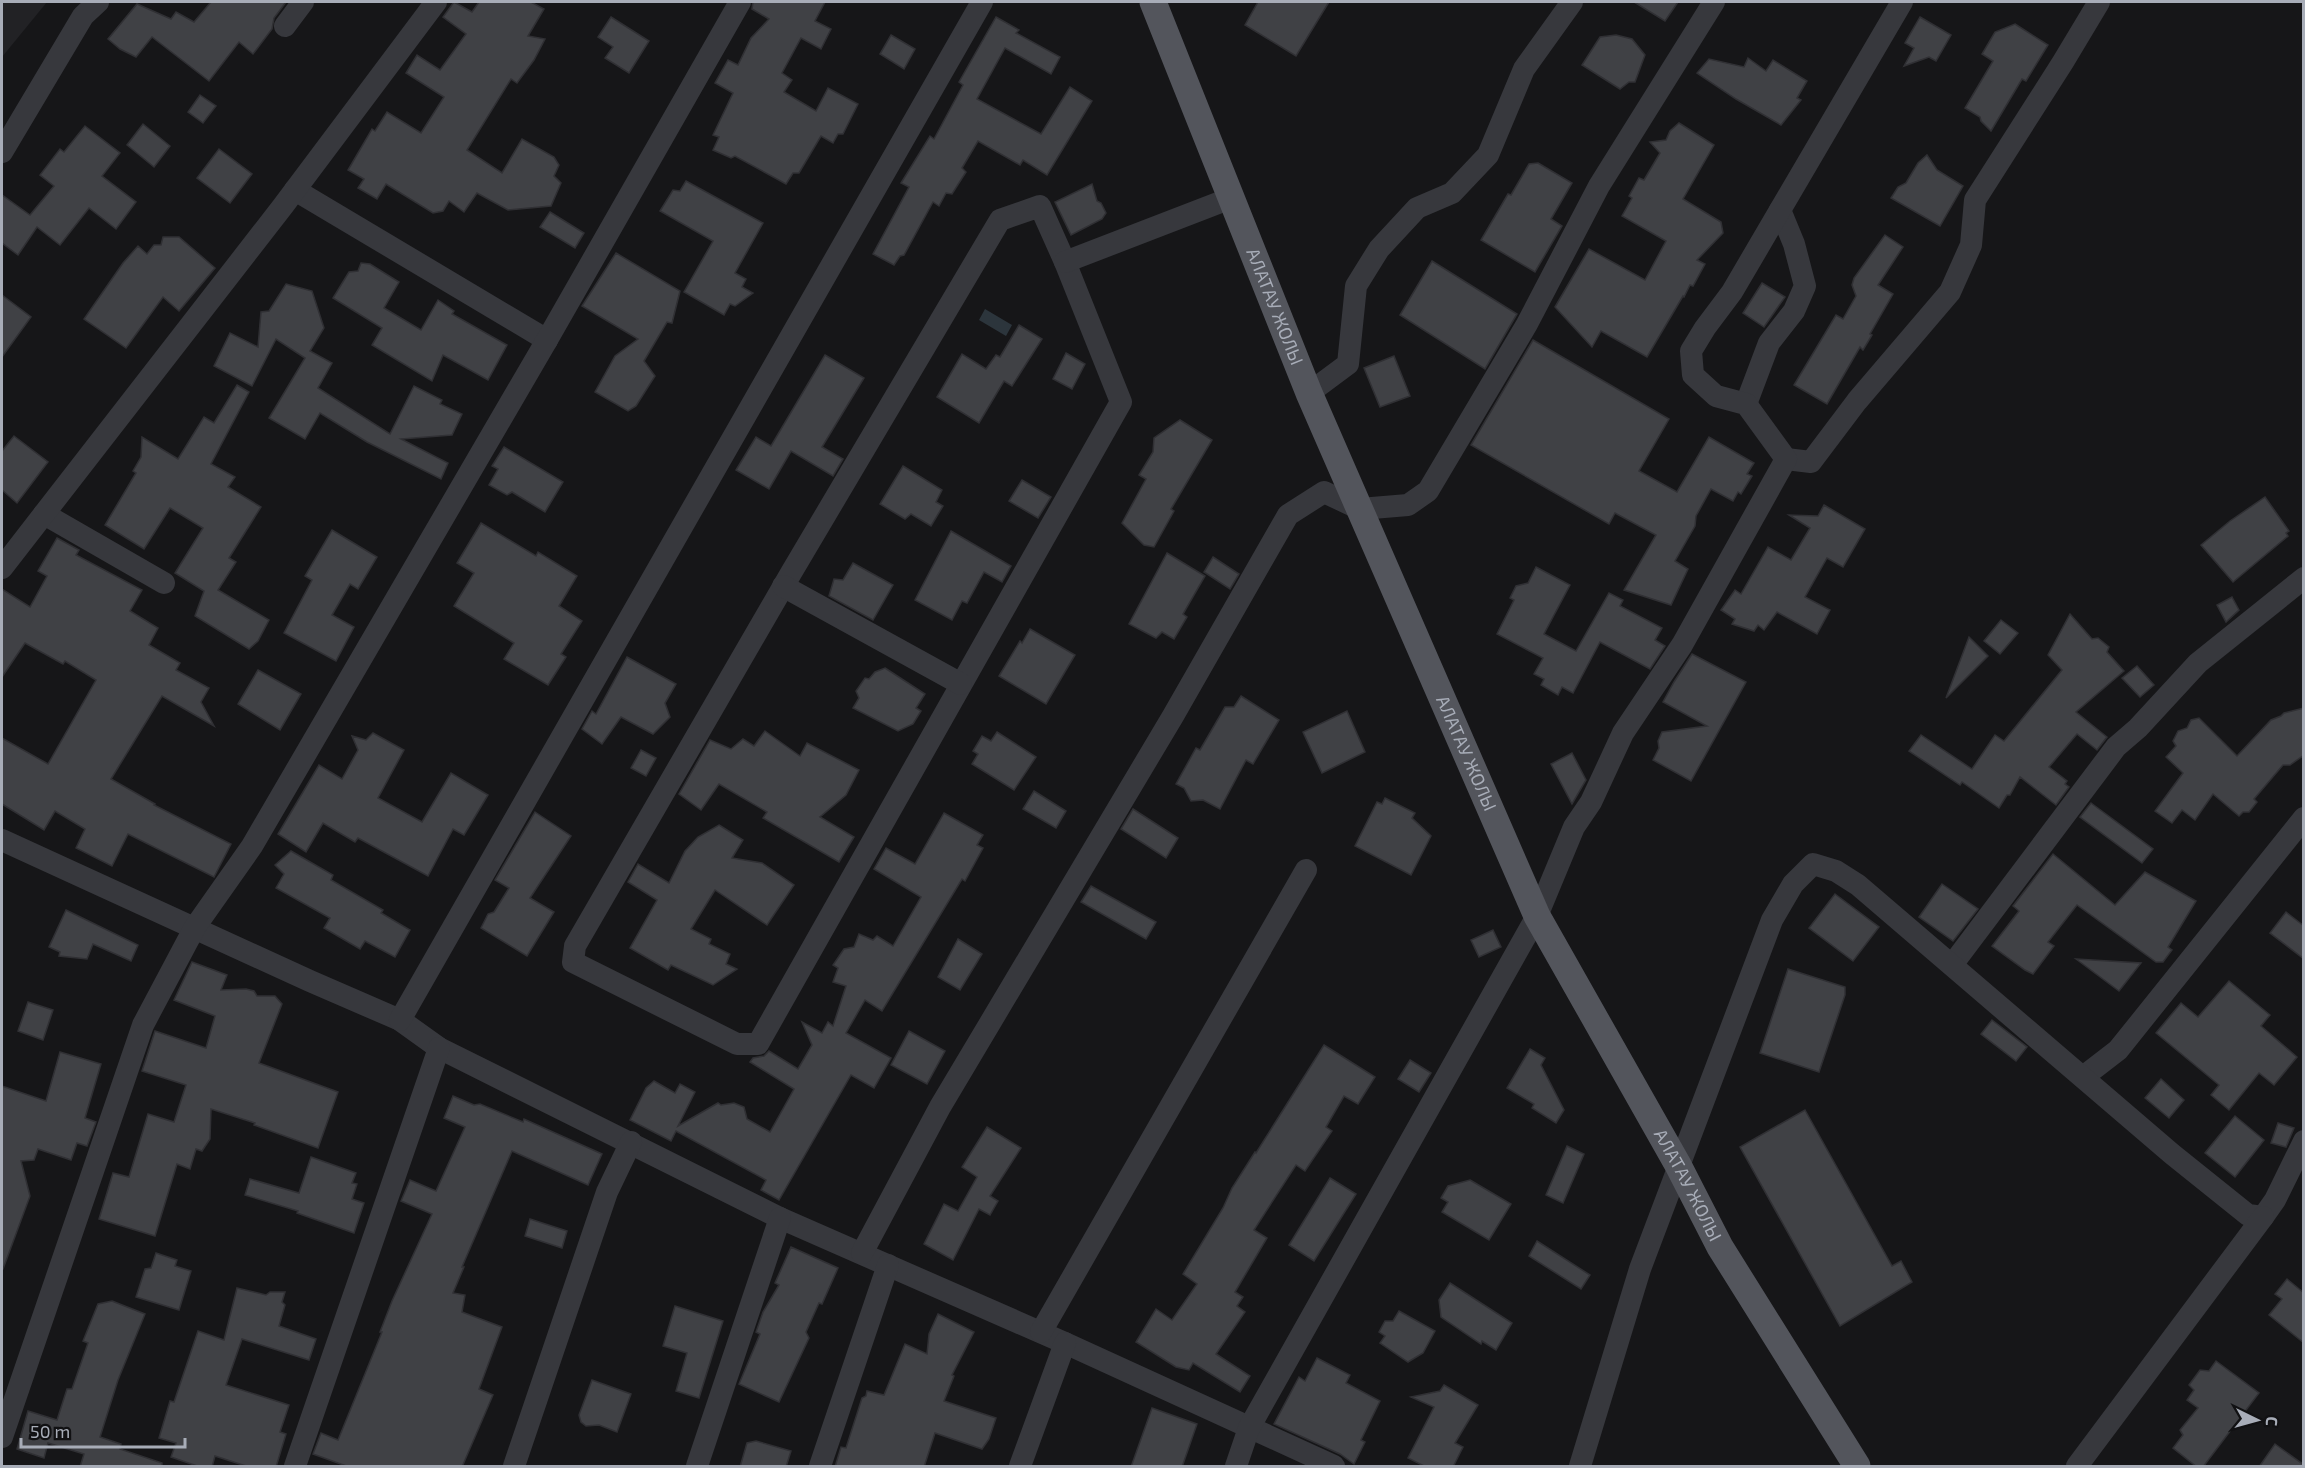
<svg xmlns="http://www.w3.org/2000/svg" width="2305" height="1468" font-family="'Exo 2',sans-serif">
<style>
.built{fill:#222225}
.water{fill:#2c353c}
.building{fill:#404145;stroke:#303034;stroke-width:1.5}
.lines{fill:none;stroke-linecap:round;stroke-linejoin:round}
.minor{stroke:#37383d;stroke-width:22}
.major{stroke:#53555c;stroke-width:27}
.labels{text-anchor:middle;stroke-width:6;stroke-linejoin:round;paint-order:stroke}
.street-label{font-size:18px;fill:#a8adb8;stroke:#111113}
</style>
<rect width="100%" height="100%" fill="#161618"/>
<!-- built -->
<polygon class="built" points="2,2 47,2 2,57"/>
<!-- water -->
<polygon class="water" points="985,309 1012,325 1006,336 979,320"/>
<!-- building -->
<g class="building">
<polygon points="211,2 286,2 274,18 272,29 253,54 239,42 209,81 152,37 136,57 120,49 108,39 137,4 171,19 176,12 194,22"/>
<polygon points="454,2 472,12 479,2 531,2 544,9 528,36 545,39 534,60 517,83 511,79 467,150 502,173 522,139 554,157 559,165 554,176 561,183 551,206 508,210 477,193 464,212 449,201 443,211 433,213 386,184 377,199 358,188 364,179 348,170 372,129 375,131 387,112 421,133 444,97 406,73 417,55 440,70 466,34 443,17"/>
<polygon points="753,2 825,2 815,21 831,29 821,49 801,38 782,73 792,80 784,92 816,111 828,88 858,104 843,134 838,134 833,143 821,136 799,173 793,173 786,184 735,156 731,158 713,150 719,137 713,135 733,93 715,83 728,60 738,65 751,38 769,19 752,9"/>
<polygon points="1258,2 1329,2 1296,56 1245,25"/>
<polygon points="1634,2 1678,2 1665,21"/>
<polygon points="611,17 649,41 629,73 605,58 613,47 598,37"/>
<polygon points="996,17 1019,30 1016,33 1060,57 1051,74 1005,48 977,99 1041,134 1070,87 1092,101 1047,175 1023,160 1020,165 978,141 962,168 966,172 952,194 946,193 939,206 933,202 904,255 900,256 894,265 873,254 909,187 901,183 930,136 934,139 963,85 959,82"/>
<polygon points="1920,17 1951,35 1936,61 1929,57 1904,66 1914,48 1905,43"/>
<polygon points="2015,24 2048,45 2026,81 2022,79 1991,131 1981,121 1980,117 1965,108 1993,61 1982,54 1995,32"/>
<polygon points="891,35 915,49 904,69 880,54"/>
<polygon points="1616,35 1632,39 1645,55 1635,82 1629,82 1620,89 1582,65 1600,37"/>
<polygon points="1748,58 1766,71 1773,60 1807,81 1797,98 1801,100 1781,125 1736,99 1697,73 1709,59 1744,67"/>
<polygon points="200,95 216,106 203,123 188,112"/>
<polygon points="1679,123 1714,145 1683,199 1721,222 1723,233 1697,260 1705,264 1693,286 1690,285 1684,297 1683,296 1647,357 1601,331 1592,347 1555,307 1589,249 1645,280 1666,241 1622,216 1632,198 1629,196 1639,178 1644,180 1660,153 1650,142 1666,140 1670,131"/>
<polygon points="143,124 170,146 154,167 127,145"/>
<polygon points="85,126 120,153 102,176 136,202 116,229 89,208 60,245 37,227 18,255 2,243 2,195 30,215 54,186 40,175 60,149 64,152"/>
<polygon points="219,149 252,174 230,203 197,178"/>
<polygon points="1927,155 1937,170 1963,186 1940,226 1891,198 1898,187 1906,183 1918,163"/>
<polygon points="1538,163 1572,183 1551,219 1562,226 1535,272 1481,240 1508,194 1511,195 1529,164"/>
<polygon points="686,181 763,223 735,273 746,279 742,287 753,293 735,306 730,304 724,315 684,292 713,241 660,211 673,190 680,191"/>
<polygon points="1092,184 1097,201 1101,203 1106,213 1102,219 1071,235 1055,202"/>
<polygon points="550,212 584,233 575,248 540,227"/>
<polygon points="1885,235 1903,247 1878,285 1893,294 1870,334 1872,335 1863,350 1860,347 1827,404 1794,385 1836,315 1843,319 1856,296 1852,285 1854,278"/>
<polygon points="163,237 179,237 215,268 179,311 163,297 126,348 84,319 123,263 138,246 147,254 154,245 161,245"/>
<polygon points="616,253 680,291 672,323 667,322 644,361 655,376 636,406 628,411 595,392 615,356 638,339 582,306"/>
<polygon points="1432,261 1517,314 1485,369 1400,315"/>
<polygon points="361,263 370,264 399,282 384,308 421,330 438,300 454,311 452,314 507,345 488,380 443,355 432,381 372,345 382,328 333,298 349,272 358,271"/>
<polygon points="1762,283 1785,297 1764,327 1743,313"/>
<polygon points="286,284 312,291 324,328 310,351 332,363 318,388 390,434 414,386 442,400 440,404 462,414 452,435 401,439 448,463 441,479 367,442 320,413 305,439 269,418 305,358 276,339 252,386 214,366 230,333 258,347 261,312 269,311"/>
<polygon points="2,295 31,317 2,357"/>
<polygon points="1019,325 1042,339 1012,386 1004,381 979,423 937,397 962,354 986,369 996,355 1000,357"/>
<polygon points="1533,340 1669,419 1639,471 1677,492 1709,437 1754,463 1747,474 1752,476 1741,494 1738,492 1733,501 1711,489 1696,516 1695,526 1675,561 1688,569 1671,605 1624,590 1656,535 1615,513 1609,524 1471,445"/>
<polygon points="1066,353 1085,364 1072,389 1053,379"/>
<polygon points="825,355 864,378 822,447 843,459 833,476 791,451 769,489 736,470 756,437 771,446"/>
<polygon points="1394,356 1410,396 1380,407 1364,368"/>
<polygon points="237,385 249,392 211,464 235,477 228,487 261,507 229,558 236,562 218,590 269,620 258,641 249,649 195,616 204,591 175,573 203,528 170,508 144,549 105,525 136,473 133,471 141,457 142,437 178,459 204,417 214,423"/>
<polygon points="1180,420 1212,440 1171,509 1174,511 1154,547 1144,545 1122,523 1146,479 1139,475 1153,452 1154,438"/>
<polygon points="14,436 48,462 17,503 2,490 2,451"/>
<polygon points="504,447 563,482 545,512 512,492 507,495 489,485 498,469 492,466"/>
<polygon points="903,466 942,490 936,502 943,506 931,526 911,514 905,519 880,504"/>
<polygon points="1022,480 1051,497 1038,518 1009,501"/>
<polygon points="2265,497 2289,531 2286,533 2288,536 2233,582 2201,545 2230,521"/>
<polygon points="1824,505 1865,529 1843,567 1827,558 1805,597 1830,610 1817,634 1777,612 1764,630 1758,625 1754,631 1732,624 1735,619 1721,610 1735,590 1741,594 1768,547 1791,560 1810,528 1789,515 1818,516"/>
<polygon points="481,523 536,556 538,552 577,576 559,606 582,621 561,654 566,657 548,685 504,659 514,643 454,606 474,573 457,563"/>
<polygon points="332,530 377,557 358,589 350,584 332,615 354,627 336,661 284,633 312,580 305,576"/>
<polygon points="951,531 1011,566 1002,582 984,572 967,603 962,601 952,620 915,600"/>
<polygon points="57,538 79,550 76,555 142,590 130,611 158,628 149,645 180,663 176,670 209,688 201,702 214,726 162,696 111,779 155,804 154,805 231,844 214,877 128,834 112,866 76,848 85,829 55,811 44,830 2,804 2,738 48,764 96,680 65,661 63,664 25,643 2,677 2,589 30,607 47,576 38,571"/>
<polygon points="1167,553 1205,576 1183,614 1187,617 1174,639 1162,632 1156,638 1129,624"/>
<polygon points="1213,557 1239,574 1230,589 1204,572"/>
<polygon points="853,563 893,585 873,620 829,596 834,579 843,580"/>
<polygon points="1536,567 1570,585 1544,634 1576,651 1609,593 1623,600 1620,606 1662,628 1655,640 1665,646 1650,669 1600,642 1573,693 1562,687 1558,695 1541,685 1544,679 1534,674 1543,658 1497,634 1514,600 1510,598 1516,586 1528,583"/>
<polygon points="2232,597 2239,610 2226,622 2217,605"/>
<polygon points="2070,614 2092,639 2098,638 2109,647 2107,652 2124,671 2076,712 2107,737 2097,750 2077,734 2049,767 2067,781 2065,784 2069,787 2056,805 2020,777 2010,795 2007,795 1999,808 1962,782 1960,785 1909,751 1921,735 1972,769 1995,735 2004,741 2062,670 2048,655"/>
<polygon points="2001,620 2018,633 2000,654 1984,641"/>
<polygon points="1030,629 1075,655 1046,704 999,676 1020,641 1022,643"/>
<polygon points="1969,637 1988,656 1946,698"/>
<polygon points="1692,654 1746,682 1691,781 1653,760 1659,748 1658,741 1662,732 1707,726 1663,702 1674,682"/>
<polygon points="627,657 676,684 665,703 670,717 653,734 621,717 602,744 582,729 592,711 596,714"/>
<polygon points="2137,666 2154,685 2140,697 2122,678"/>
<polygon points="885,668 925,694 916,708 921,711 913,724 898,731 853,708 859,698 856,691 865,678 869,679 875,672"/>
<polygon points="258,670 301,694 280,730 238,704"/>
<polygon points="1241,696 1279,720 1253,764 1246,760 1220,809 1203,800 1191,801 1184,788 1176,784 1196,748 1200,750 1225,707 1234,707"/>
<polygon points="2304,708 2304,755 2290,765 2283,765 2254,799 2257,802 2249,812 2243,812 2239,816 2213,794 2195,820 2182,810 2172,823 2155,811 2183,773 2166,757 2176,746 2173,741 2178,731 2187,728 2191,720 2199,718 2237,756 2271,720 2281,716 2284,713"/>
<polygon points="1347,711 1365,752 1322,773 1303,732"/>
<polygon points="765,731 800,756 807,743 859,770 846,795 820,817 854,837 839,862 763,818 767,812 719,784 701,810 679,794 710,740 731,749 743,739 754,746"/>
<polygon points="997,732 1036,757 1014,790 972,764 978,754 973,751 982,736 991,741"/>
<polygon points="373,733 404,750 378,798 422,822 451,773 488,795 464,835 453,829 428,876 358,838 355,842 323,823 306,852 278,834 319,765 342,779 358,750 352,736 366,740"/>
<polygon points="641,750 656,758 646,776 631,768"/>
<polygon points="1572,753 1586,780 1572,804 1551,764"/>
<polygon points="1034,791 1066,811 1056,828 1023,809"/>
<polygon points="1385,798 1415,813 1412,818 1431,836 1411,875 1355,846 1377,802 1382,804"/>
<polygon points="2091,803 2153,849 2142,863 2080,817"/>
<polygon points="1133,809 1178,838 1166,858 1121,829"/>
<polygon points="535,812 571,836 530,898 554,912 527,956 481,928 488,914 494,912 509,888 495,880"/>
<polygon points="944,813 983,835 977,845 983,848 965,881 962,879 882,1011 865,1000 846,1033 891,1058 874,1088 851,1075 779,1200 761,1190 766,1180 676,1131 671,1141 630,1120 646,1088 654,1081 675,1093 680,1084 695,1092 678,1126 718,1103 721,1105 734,1103 744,1107 747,1119 770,1132 794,1089 750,1062 753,1058 764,1056 769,1051 798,1069 812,1045 802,1022 822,1033 828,1022 833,1026 846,986 833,982 838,968 833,965 844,949 854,947 859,934 873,940 877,936 893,946 921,897 874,869 886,848 915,864"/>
<polygon points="719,825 743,840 732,858 762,863 794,885 767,925 715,890 691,929 711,939 709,944 730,954 726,964 737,969 713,985 671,965 668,970 630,948 657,900 628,882 638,864 669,883 685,851 698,837"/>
<polygon points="291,851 333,875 331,880 383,910 381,913 410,930 395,957 365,941 360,949 324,928 330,918 276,888 284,874 275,865"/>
<polygon points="2053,854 2115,905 2145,872 2196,901 2168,947 2172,950 2163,962 2156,962 2077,905 2048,942 2054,946 2033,974 2025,970 1992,946 2019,911 2013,906"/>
<polygon points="1942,884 1978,909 1953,941 1919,917"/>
<polygon points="1091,886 1156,922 1146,939 1081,902"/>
<polygon points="1835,894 1879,927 1853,961 1809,928"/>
<polygon points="66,910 138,945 131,961 93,944 87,959 59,956 60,952 49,947"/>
<polygon points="2286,912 2304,926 2304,959 2270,933"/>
<polygon points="1493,930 1501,947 1479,957 1471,940"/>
<polygon points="958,939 982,954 960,990 938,977"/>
<polygon points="2076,959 2141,963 2119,991"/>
<polygon points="192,962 227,975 221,990 246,989 254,991 257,996 275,996 282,1004 259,1063 338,1092 318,1148 254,1125 255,1123 211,1109 210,1139 202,1151 196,1149 190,1169 177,1164 155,1236 99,1219 113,1173 129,1177 148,1114 174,1122 186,1085 142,1071 155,1031 206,1048 215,1016 174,1000"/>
<polygon points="1788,969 1845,987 1845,995 1819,1072 1760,1053"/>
<polygon points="2229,981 2270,1015 2261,1026 2297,1057 2274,1085 2259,1073 2229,1110 2211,1095 2219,1085 2156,1033 2181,1003 2198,1017"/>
<polygon points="28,1002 53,1010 43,1040 18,1031"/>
<polygon points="1992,1020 2027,1047 2016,1061 1981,1034"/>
<polygon points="909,1031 945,1051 927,1084 891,1065"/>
<polygon points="1324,1045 1375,1077 1358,1104 1344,1096 1326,1127 1332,1131 1305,1171 1296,1165 1254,1230 1267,1238 1235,1292 1243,1297 1237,1306 1245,1312 1216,1354 1250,1376 1240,1392 1193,1363 1189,1370 1176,1367 1136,1342 1156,1309 1172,1320 1197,1284 1183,1274 1223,1208 1232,1188 1255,1152 1256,1153"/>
<polygon points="1530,1049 1545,1058 1541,1065 1564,1110 1556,1123 1532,1108 1534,1104 1507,1088"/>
<polygon points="60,1052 101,1064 85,1118 96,1122 87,1146 77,1143 71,1160 38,1149 34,1160 21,1161 30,1196 3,1269 2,1269 2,1086 46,1101"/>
<polygon points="1410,1060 1431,1073 1419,1092 1398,1079"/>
<polygon points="2161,1079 2184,1100 2169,1118 2145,1098"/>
<polygon points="453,1096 474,1105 480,1104 523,1122 524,1119 602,1154 588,1185 512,1151 462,1267 464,1267 453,1293 465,1295 462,1312 502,1327 479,1389 493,1395 462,1467 349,1467 313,1454 321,1433 338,1440 382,1332 380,1332 392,1301 432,1214 401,1201 410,1180 436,1191 465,1127 444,1118"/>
<polygon points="1805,1110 1892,1266 1901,1261 1912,1282 1840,1326 1740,1147"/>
<polygon points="2235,1116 2264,1140 2235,1177 2205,1153"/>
<polygon points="2278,1123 2294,1128 2286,1147 2271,1143"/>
<polygon points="987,1127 1021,1148 990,1196 998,1201 990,1215 979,1209 953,1260 924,1244 944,1204 958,1211 977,1177 962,1167"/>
<polygon points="1567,1146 1584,1154 1563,1203 1546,1195"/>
<polygon points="311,1157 356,1173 352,1183 357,1184 352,1199 364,1203 354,1233 297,1213 298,1211 245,1195 250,1179 299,1193"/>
<polygon points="1330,1178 1356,1194 1314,1261 1289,1245"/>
<polygon points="1470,1180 1511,1204 1489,1240 1442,1212 1448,1202 1441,1198 1448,1186"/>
<polygon points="530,1219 567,1231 562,1248 525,1236"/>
<polygon points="1537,1241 1590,1275 1581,1289 1529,1256"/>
<polygon points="791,1247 838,1268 822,1304 819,1303 806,1332 809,1338 779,1402 739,1384 760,1334 756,1332 763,1312 779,1285 775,1283"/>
<polygon points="156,1253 177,1260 175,1266 191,1271 179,1310 136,1297 145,1269 151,1268"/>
<polygon points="2287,1279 2304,1293 2304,1343 2269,1315 2282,1299 2275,1294"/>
<polygon points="1450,1283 1512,1323 1496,1350 1482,1341 1481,1344 1441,1317 1439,1300"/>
<polygon points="237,1288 266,1295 270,1292 285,1292 282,1302 285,1305 279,1326 316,1339 309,1360 242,1339 226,1385 289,1405 280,1432 286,1434 276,1467 249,1467 215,1456 212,1467 200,1467 171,1457 176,1443 159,1438 170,1401 174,1402 198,1331 224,1340"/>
<polygon points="112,1301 145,1314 118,1380 100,1437 121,1444 120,1449 162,1463 162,1467 80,1467 84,1454 48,1443 44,1458 17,1449 28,1411 57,1420 67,1389 72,1389 88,1343 83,1341 98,1304"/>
<polygon points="675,1306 723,1321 699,1398 676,1391 687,1353 663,1346"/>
<polygon points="1399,1311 1435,1331 1423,1353 1408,1362 1380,1343 1385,1336 1379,1332 1385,1321 1393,1321"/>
<polygon points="938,1314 974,1332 952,1375 954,1376 944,1401 996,1418 989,1439 982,1449 935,1433 924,1467 835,1467 841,1447 846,1448 862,1398 866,1396 867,1391 884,1395 905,1344 927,1354 929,1334"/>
<polygon points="1317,1358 1350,1375 1346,1383 1380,1401 1361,1440 1365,1442 1354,1464 1340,1454 1274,1424 1299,1377 1305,1381"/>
<polygon points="2216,1361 2259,1393 2203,1467 2197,1467 2173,1448 2183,1435 2180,1430 2198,1408 2187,1400 2194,1390 2189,1385 2200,1370 2209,1371"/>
<polygon points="592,1380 631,1394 617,1432 599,1425 586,1426 581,1422 579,1415"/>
<polygon points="1444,1385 1478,1405 1455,1443 1463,1447 1453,1467 1426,1467 1408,1458 1434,1407 1411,1397 1440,1391"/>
<polygon points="1152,1408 1197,1424 1182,1467 1131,1467"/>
<polygon points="756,1441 791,1451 786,1467 740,1467 747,1443"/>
<polygon points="2275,1444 2304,1465 2304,1467 2259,1467"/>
</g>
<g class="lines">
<!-- minor -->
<g class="minor">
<polyline points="285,26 303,2"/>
<polyline points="2,152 83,16 98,2"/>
<polyline points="295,190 547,340"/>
<polygon points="1040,206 1065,262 1121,402 758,1044 737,1044 573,962 575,946 791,573 1000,220"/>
<polyline points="1065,262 1231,198"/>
<polyline points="1309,393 1348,364 1356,286 1379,249 1417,208 1452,193 1488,155 1524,69 1572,2"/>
<polyline points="1746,404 1769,343 1794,311 1805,286 1794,244 1780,210"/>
<polyline points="1786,459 1811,462 1857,401 1950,292 1971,245 1975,200 2063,62 2099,2"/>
<polyline points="44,514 164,583"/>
<polyline points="2,568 283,206 436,2"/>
<polyline points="783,586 961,684"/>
<polyline points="2,840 310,981 400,1020 439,1048 780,1218 1065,1343 1334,1466"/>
<polyline points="1952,965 2116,747 2138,728 2198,663 2304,578"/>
<polyline points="400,1020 982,2"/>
<polyline points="2083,1077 2118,1050 2304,818"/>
<polyline points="862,1253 940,1107 1173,716 1288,515 1324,492 1360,509 1408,505 1428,491 1527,324 1599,186 1714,2"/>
<polyline points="1041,1332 1306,870"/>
<polyline points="2,1437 143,1025 195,927 252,846 547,340 740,2"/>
<polyline points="295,1466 439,1048"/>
<polyline points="514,1466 607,1192 631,1142"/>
<polyline points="697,1466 780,1218"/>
<polyline points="820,1466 888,1265"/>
<polyline points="1020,1466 1065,1343"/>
<polyline points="1236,1466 1249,1428 1537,916 1574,827 1591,802 1623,733 1682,645 1786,459 1746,404 1716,396 1693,375 1691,351 1705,328 1732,292 1902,2"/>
<polyline points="1580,1466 1640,1269 1772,920 1793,884 1813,864 1836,871 1858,885 2172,1154 2248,1215 2263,1217 2275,1200 2304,1141"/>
<polyline points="2077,1466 2263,1217"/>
</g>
<!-- major -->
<path class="major" id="s1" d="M1153 2 1309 393 1537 916 1678 1165 1720 1247 1857 1466"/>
</g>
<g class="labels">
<!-- street labels -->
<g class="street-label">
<text dy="6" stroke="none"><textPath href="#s1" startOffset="328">АЛАТАУ ЖОЛЫ</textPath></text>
<text dy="6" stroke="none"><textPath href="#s1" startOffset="814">АЛАТАУ ЖОЛЫ</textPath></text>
<text dy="6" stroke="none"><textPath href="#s1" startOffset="1300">АЛАТАУ ЖОЛЫ</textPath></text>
</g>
</g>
<!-- border -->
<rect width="2305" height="1468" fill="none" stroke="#a8adb8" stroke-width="6"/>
<!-- north arrow -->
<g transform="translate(2257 1420) rotate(95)" stroke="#111113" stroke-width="4.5" paint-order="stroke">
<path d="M0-4.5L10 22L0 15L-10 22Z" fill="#a8adb8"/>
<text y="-9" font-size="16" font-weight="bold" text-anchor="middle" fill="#a8adb8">С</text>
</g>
<!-- scale -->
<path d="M21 1438v9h164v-9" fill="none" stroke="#a8adb8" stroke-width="3"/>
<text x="30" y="1438" font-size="18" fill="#a8adb8" stroke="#111113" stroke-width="4.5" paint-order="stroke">50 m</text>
</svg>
